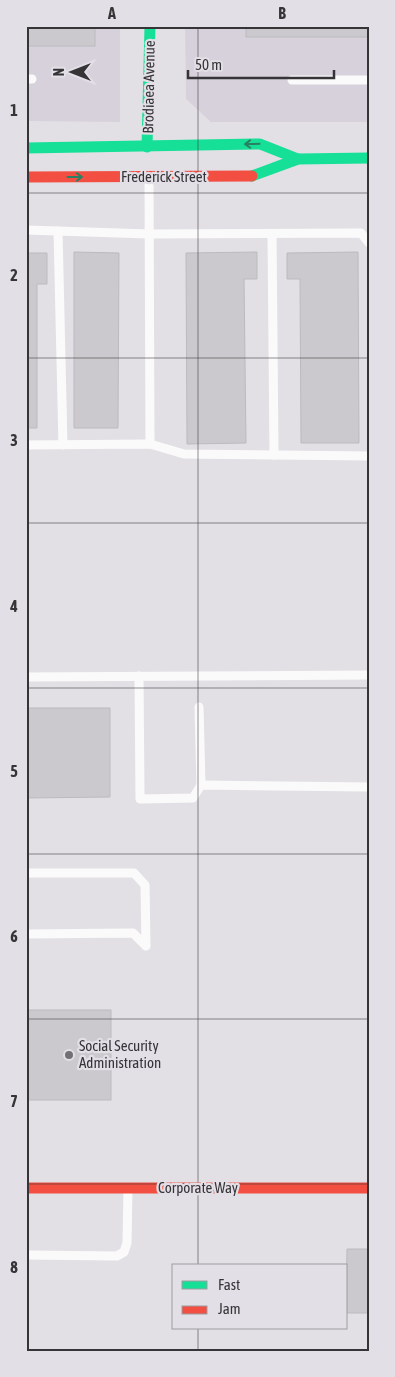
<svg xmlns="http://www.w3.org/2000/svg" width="395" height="1377" font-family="'Asap Condensed',sans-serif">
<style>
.built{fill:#d7d1db}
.building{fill:#cbc9cd;stroke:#bbbabd}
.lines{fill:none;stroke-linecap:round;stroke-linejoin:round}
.lane{stroke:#fbfafb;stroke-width:9}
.fast{stroke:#16e098;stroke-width:11}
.jam{stroke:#f24e42;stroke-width:11}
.oneway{stroke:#288163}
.grid{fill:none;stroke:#363437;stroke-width:1;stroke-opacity:0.55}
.poi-dot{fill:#737074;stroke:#e3dfe6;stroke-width:2}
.labels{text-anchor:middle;stroke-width:4.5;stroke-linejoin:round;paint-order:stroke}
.street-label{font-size:15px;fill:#363437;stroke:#e3dfe6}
.poi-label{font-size:15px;fill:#363437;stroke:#e3dfe6;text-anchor:start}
.neatline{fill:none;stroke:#363437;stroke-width:2}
.grid-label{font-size:16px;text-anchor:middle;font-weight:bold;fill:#363437}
</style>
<rect width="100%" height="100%" fill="#e3e0e5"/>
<!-- built -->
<g class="built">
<polygon points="26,26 120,26 120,122 26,121"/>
<polygon points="185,26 369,26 369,122 211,122 186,99"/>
</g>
<!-- building -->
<g class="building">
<rect x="26" y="26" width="69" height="20"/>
<rect x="246" y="26" width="123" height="11"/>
<polygon points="74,252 119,253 118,428 74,428"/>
<polygon points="257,252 257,279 244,279 246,443 187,444 186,253"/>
<polygon points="358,252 359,443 301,443 300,279 287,279 287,253"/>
<polygon points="26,253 47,253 47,284 37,284 37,428 26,428"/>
<polygon points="26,708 110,708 110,797 26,798"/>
<rect x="26" y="1010" width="85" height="90"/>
<polygon points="347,1249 369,1249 369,1313 346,1313"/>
</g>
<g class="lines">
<!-- lane -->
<g class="lane">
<polyline points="26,79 32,79"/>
<polyline points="292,80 369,80"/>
<polyline points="149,177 150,444"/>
<polyline points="26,230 149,234 361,233 369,243"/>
<polyline points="58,231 63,445"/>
<polyline points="272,234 274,455"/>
<polyline points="26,445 150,444 184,454 369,456"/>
<polyline points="139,676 140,799 193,798 201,785 369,787"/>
<polyline points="26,677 369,675"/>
<polyline points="199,707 201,785"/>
<polyline points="26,873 134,873 145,885 146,946 133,933 26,934"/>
<polyline points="26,1255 117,1256 124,1252 127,1243 128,1189"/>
</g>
<!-- fast -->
<g class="fast">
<polyline points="147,147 150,26"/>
<polyline points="26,148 260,144 298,159"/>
<polyline points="252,176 298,159 369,158"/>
</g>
<!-- jam -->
<g class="jam">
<polyline points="26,177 252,176"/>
<polyline points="26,1188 369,1188"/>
</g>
</g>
<!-- one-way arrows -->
<defs><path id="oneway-shaft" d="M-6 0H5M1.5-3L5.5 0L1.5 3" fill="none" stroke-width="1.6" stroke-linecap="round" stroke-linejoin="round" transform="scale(1.25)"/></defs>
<g class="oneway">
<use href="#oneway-shaft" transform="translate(252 144) rotate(179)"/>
<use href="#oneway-shaft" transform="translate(75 177)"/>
</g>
<!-- grid -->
<path class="grid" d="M198 26V1266M26 193H369M26 358H369M26 523H369M26 688H369M26 854H369M26 1019H369M26 1184H369M198 1328V1351"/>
<!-- markers -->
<circle class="poi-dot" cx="69" cy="1055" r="5"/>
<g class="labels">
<!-- street labels -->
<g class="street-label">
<text transform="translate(149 87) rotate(-89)" y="5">Brodiaea Avenue</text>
<text x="164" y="182">Frederick Street</text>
<text x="198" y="1193">Corporate Way</text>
</g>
<!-- poi labels -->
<g class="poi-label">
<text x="79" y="1051">Social Security<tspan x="79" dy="17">Administration</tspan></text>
</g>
</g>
<!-- border -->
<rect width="395" height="1377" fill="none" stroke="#e3dfe6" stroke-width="55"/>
<!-- legend -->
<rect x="172" y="1264" width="175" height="65" fill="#e3dfe6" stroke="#9e9ba0"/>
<rect x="182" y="1281" width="25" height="8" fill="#16e098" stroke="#9e9ba0"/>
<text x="218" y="1290" font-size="15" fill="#363437">Fast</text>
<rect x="182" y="1306" width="25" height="8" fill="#f24e42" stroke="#9e9ba0"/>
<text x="218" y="1314" font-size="15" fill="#363437">Jam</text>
<!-- north arrow -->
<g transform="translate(72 72) rotate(270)" stroke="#e3dfe6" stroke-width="4" paint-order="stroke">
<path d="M0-4L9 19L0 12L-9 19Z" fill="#363437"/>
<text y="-8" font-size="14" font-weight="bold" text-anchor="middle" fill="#363437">N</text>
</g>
<!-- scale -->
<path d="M188 70v8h146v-8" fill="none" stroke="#363437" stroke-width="2.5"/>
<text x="195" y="70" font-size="15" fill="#363437" stroke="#e3dfe6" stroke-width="4" paint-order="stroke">50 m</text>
<rect x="28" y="28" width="340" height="1322" class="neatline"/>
<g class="grid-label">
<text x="112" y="19">A</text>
<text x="282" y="19">B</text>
<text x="14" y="116">1</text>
<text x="14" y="281">2</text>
<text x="14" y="446">3</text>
<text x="14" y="612">4</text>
<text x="14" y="777">5</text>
<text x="14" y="942">6</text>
<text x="14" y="1107">7</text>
<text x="14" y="1273">8</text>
</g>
</svg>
